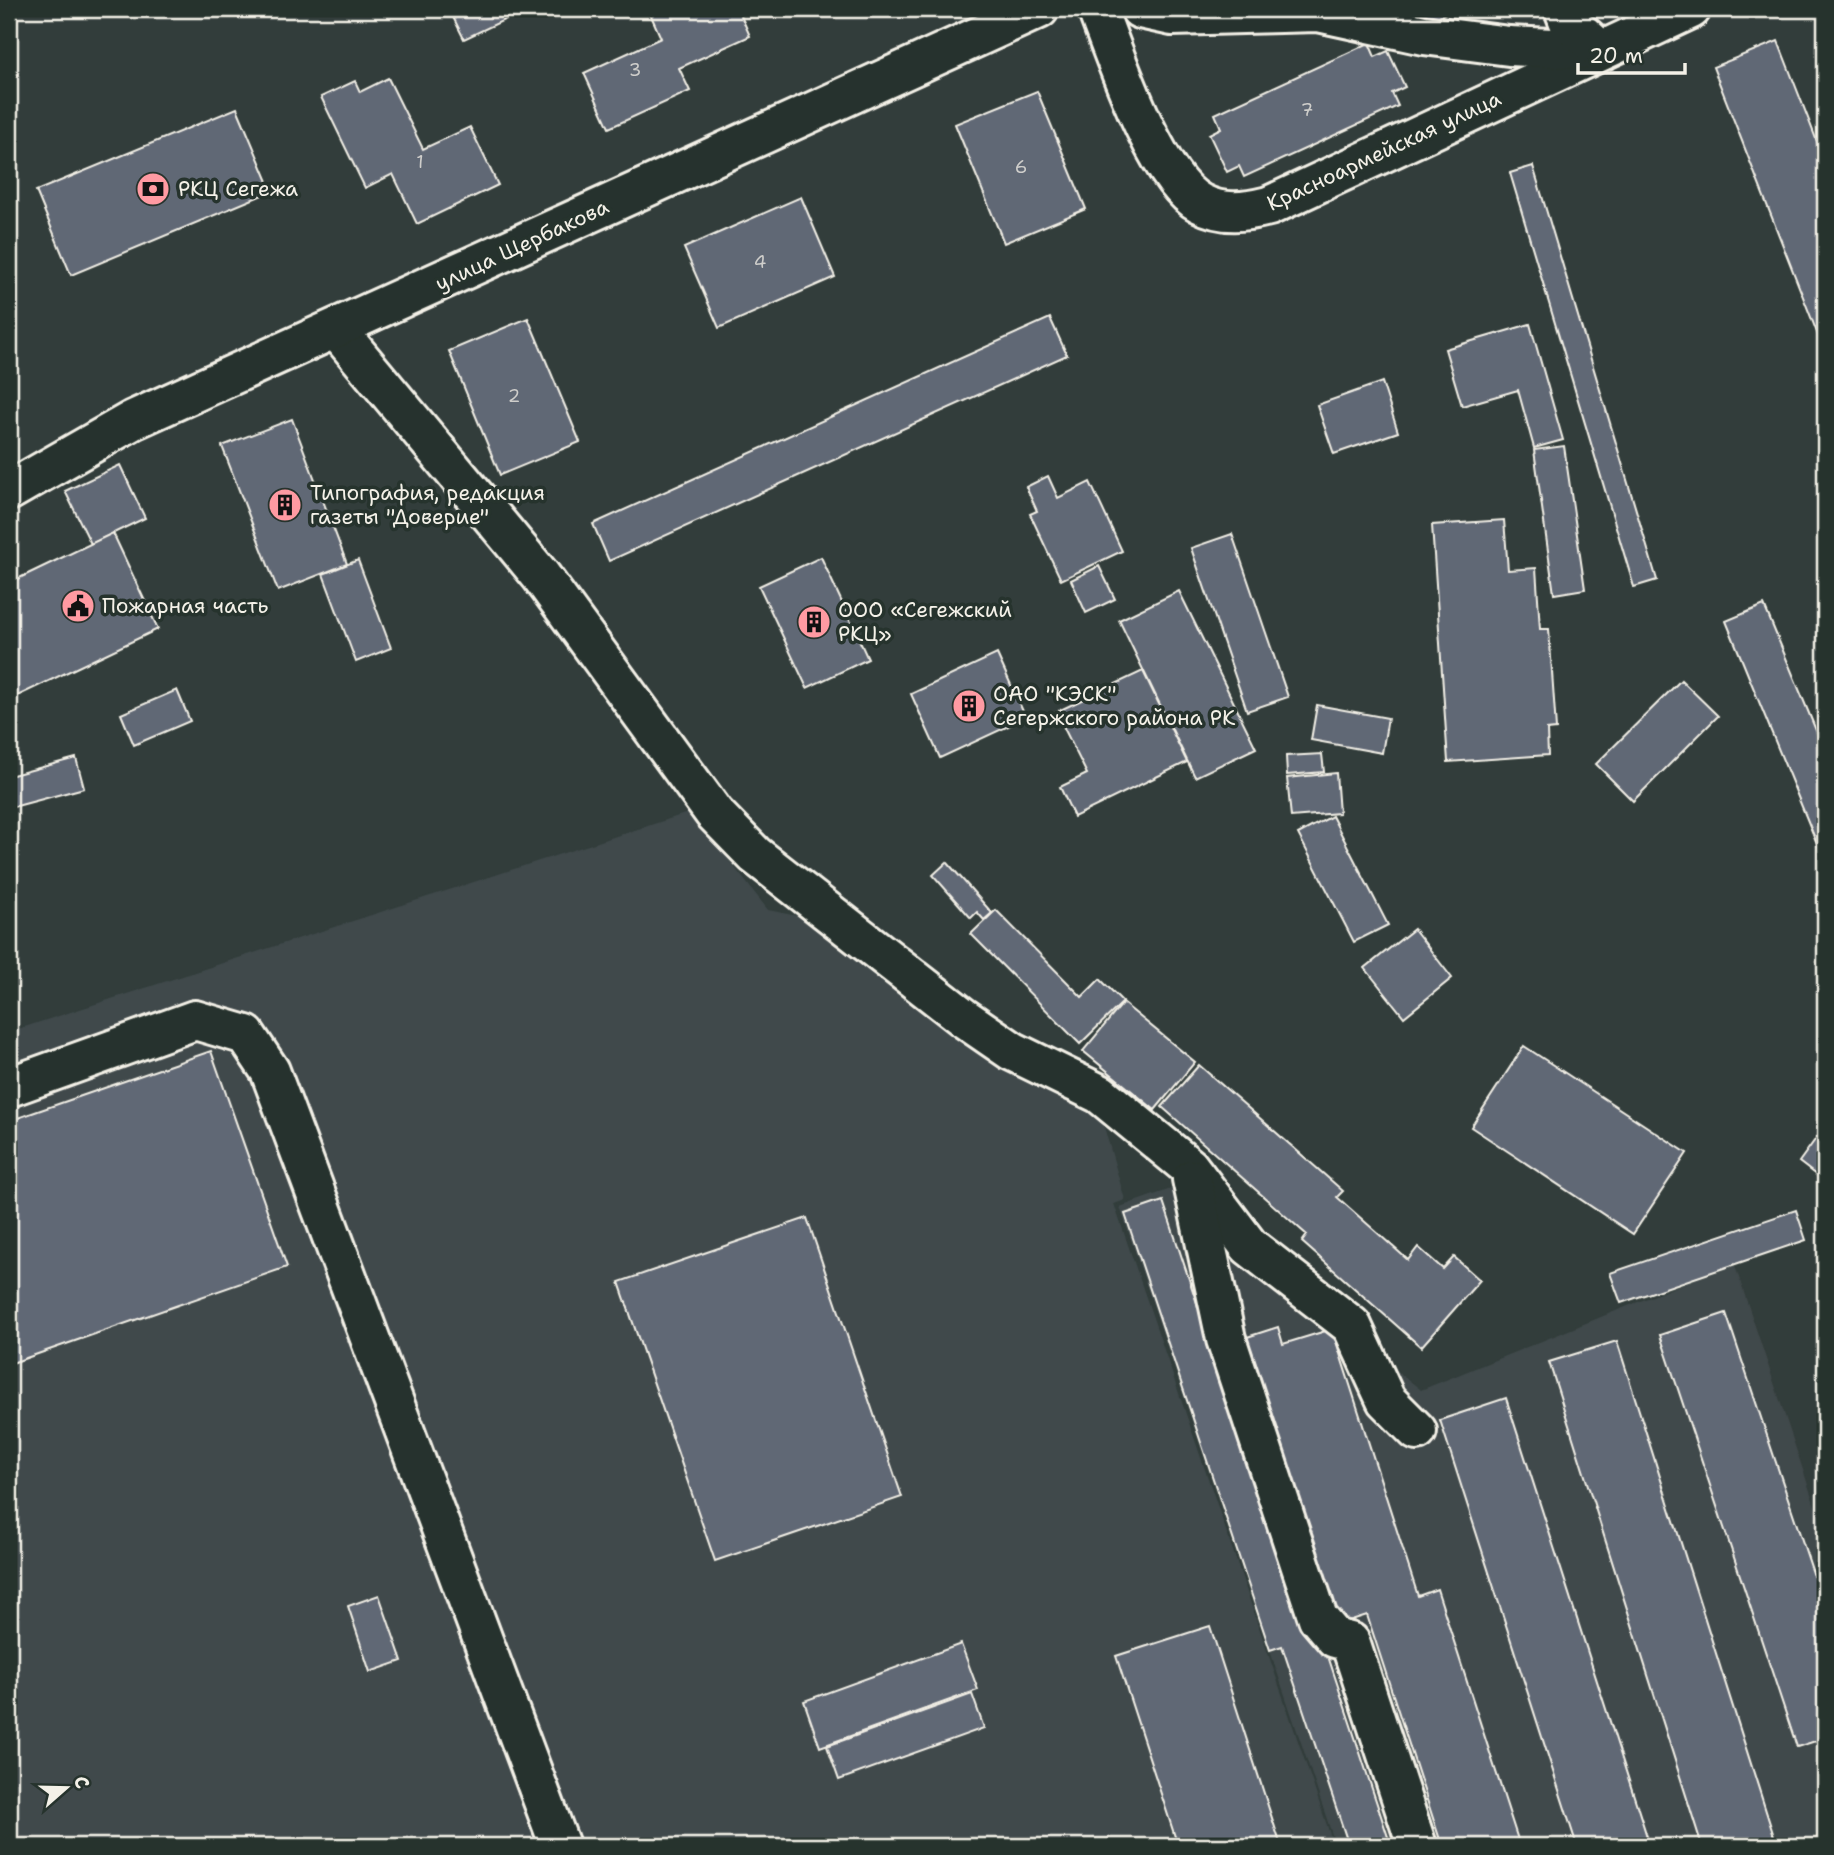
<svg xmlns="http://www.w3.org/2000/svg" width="1834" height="1855" font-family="'Shantell Sans',sans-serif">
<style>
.built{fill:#404a4c}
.building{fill:#606775;stroke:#f4f1e8;stroke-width:2}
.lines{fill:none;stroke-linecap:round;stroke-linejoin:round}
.minor-casing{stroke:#f4f1e8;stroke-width:44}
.minor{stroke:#26332d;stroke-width:38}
.labels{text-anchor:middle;stroke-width:7;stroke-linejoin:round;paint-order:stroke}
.number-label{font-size:18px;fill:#cfcecb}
.street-label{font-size:21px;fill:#f4f1e8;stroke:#26332d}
.poi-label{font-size:21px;fill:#f4f1e8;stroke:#26332d;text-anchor:start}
</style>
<rect width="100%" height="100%" fill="#323d3b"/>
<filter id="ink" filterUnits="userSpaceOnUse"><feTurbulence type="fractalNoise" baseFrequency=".0143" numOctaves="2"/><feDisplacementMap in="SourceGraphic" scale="14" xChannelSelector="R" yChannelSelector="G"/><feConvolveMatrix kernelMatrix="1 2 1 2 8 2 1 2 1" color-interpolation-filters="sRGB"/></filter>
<g filter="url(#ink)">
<!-- built -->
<g class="built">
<polygon points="691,812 768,910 807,918 1100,1113 1125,1200 1114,1204 1334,1846 9,1846 9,1032"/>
<polygon points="1171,1189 1421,1390 1734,1263 1825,1536 1825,1823 1806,1846 1336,1846 1120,1207"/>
</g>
<!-- building -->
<g class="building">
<polygon points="449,9 527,9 464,39"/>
<polygon points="648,9 738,9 750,36 679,68 690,91 609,128 584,73 661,38"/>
<polygon points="1420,9 1456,9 1426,21"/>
<polygon points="1778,41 1825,162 1825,353 1713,67"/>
<polygon points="1369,43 1375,57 1388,51 1405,87 1392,93 1398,106 1244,177 1239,166 1227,172 1209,134 1221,128 1215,114"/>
<polygon points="388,78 423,149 470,127 498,185 417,224 393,174 365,188 321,97 355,81 360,92"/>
<polygon points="1037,91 1086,209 1004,243 955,124"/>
<polygon points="237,108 272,191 71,275 36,191"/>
<polygon points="1533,166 1657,580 1634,587 1510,173"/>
<polygon points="801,197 835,277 719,328 684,248"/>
<polygon points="528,318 580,442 500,475 449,351"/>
<polygon points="1050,318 1067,355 609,561 593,524"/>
<polygon points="1530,324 1563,440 1534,448 1518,390 1462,406 1445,349"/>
<polygon points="1382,382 1398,432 1334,454 1317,405"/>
<polygon points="292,419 347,564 278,591 222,446"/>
<polygon points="1564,446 1585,589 1554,594 1534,450"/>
<polygon points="120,465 145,518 91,544 65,491"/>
<polygon points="1048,476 1058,498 1090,482 1122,551 1061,580 1030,514 1037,511 1026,487"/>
<polygon points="1504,520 1508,570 1536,568 1540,629 1549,629 1556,729 1547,730 1548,755 1448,762 1432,525"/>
<polygon points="113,533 158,629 9,700 9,583"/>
<polygon points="1232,534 1288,697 1247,711 1191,548"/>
<polygon points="821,557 868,659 807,688 759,586"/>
<polygon points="358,560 391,648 356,662 323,574"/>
<polygon points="1099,566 1115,599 1086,613 1071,580"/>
<polygon points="1179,591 1256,748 1195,777 1119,620"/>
<polygon points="1764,605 1825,752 1825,863 1726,621"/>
<polygon points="997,654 1026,718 940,758 911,694"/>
<polygon points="1143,671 1187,762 1074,817 1060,787 1087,774 1056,712"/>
<polygon points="1681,680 1718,716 1633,801 1596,764"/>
<polygon points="177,690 190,721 134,745 121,714"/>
<polygon points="1317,705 1388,718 1382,753 1311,740"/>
<polygon points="1322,754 1324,772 1287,775 1286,756"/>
<polygon points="76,758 84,788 13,807 9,776"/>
<polygon points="1336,773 1339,813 1291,817 1287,778"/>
<polygon points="1332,816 1388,925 1354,942 1298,834"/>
<polygon points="947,862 992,913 984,920 977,912 971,918 933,875"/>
<polygon points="996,910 1082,997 1100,979 1123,1002 1080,1044 971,934"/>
<polygon points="1414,929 1452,978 1404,1017 1365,968"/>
<polygon points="1123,1003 1195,1062 1155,1110 1083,1051"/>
<polygon points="1524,1046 1687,1153 1633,1234 1471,1127"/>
<polygon points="211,1051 287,1267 9,1364 9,1121"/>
<polygon points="1199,1065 1343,1191 1337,1197 1408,1260 1418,1247 1443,1269 1454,1257 1480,1280 1421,1347 1302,1242 1307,1235 1162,1107"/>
<polygon points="1825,1126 1825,1182 1799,1162"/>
<polygon points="1163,1201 1308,1637 1320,1632 1391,1846 1349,1846 1282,1646 1270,1650 1125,1214"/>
<polygon points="1796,1210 1806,1240 1621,1303 1610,1273"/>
<polygon points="807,1218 902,1497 715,1561 619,1282"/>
<polygon points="1726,1313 1825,1609 1825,1738 1797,1747 1660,1335"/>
<polygon points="1278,1327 1283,1344 1332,1329 1418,1596 1437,1589 1520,1846 1442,1846 1367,1615 1333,1626 1241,1339"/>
<polygon points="1617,1341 1777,1846 1702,1846 1549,1362"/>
<polygon points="1506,1398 1650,1846 1577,1846 1440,1420"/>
<polygon points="379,1595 402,1661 370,1672 348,1606"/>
<polygon points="1210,1626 1281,1846 1178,1846 1116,1656"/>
<polygon points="961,1644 978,1690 820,1747 804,1701"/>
<polygon points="972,1694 984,1728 839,1780 827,1746"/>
</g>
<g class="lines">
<defs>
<g id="minor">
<path d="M1097 9C1115 56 1156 179 1200 203 1223 215 1245 212 1269 206L1691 9"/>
<polyline points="1140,9 1172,16 1318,12 1424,35 1509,46 1594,50"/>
<polyline points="1564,9 1569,22 1600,50"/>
<polyline points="337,330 541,576 714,813 755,855 964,1018 1012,1051 1100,1094 1189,1167 1249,1246 1352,1326 1386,1400 1417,1431"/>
<polyline points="9,491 133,420 1039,9"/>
<polyline points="9,1087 195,1020 246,1035 270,1071 560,1846"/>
<polyline points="1192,1179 1226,1339 1318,1618 1335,1638 1350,1642 1417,1846"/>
</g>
</defs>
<!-- minor casing -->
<use href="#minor" class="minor-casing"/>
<!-- minor -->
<use href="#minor" class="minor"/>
</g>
</g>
<!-- icons -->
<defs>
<symbol id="bank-disc" viewBox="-11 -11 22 22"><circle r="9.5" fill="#ff9aa2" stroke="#26332d"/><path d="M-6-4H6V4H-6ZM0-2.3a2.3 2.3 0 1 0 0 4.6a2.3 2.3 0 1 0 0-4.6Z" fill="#111"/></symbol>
<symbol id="building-disc" viewBox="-11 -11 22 22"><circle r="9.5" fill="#ff9aa2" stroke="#26332d"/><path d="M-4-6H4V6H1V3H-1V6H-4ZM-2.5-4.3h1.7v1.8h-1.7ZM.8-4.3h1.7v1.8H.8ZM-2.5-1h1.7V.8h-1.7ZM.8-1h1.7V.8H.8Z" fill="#111"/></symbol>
<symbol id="civic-disc" viewBox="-11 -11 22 22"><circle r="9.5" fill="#ff9aa2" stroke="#26332d"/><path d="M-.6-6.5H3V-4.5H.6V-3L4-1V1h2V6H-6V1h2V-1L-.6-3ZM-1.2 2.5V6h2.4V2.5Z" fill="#111"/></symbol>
</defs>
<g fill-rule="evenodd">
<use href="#bank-disc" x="134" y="170" width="38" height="38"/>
<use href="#building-disc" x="266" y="486" width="38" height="38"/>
<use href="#civic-disc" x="59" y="587" width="38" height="38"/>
<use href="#building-disc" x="795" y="603" width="38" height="38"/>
<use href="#building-disc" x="950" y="687" width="38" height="38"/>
</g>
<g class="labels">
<!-- number labels -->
<g class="number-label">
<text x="635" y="76">3</text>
<text x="1307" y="116">7</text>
<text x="420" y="168">1</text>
<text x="1021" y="173">6</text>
<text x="760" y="268">4</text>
<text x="514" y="402">2</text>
</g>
<!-- street labels -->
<g class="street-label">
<text transform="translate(1384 151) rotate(-25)" y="7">Красноармейская улица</text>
<text transform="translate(522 245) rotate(-25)" y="7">улица Щербакова</text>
</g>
<!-- poi labels -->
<g class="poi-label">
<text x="178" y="196">РКЦ Сегежа</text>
<text x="310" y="500">Типография, редакция<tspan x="310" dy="24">газеты "Доверие"</tspan></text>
<text x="102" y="613">Пожарная часть</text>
<text x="838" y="617">ООО «Сегежский<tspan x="838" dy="24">РКЦ»</tspan></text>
<text x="993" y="701">ОАО "КЭСК"<tspan x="993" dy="24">Сегержского района РК</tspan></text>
</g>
</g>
<!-- margin -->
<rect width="1834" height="1855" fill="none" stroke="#26332d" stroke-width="35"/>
<rect x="18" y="18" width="1799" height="1820" fill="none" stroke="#f4f1e8" stroke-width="2.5" filter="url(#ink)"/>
<!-- north arrow -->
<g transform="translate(66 1788) rotate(70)" stroke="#26332d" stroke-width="5" paint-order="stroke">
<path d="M0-5L12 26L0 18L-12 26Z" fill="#f4f1e8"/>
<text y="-10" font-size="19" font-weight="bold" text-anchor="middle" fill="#f4f1e8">С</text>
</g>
<!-- scale -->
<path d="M1578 63v10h107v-10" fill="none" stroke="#f4f1e8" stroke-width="3.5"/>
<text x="1589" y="63" font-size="21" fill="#f4f1e8" stroke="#26332d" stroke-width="5" paint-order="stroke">20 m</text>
</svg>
